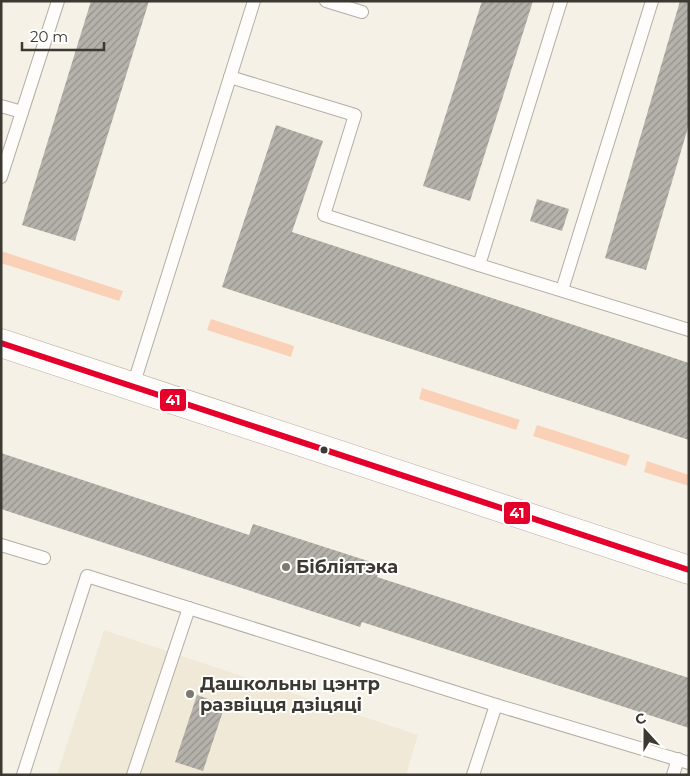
<svg xmlns="http://www.w3.org/2000/svg" width="690" height="776" font-family="Montserrat,sans-serif">
<style>
.built{fill:#f0e9d7}
.grass{fill:#fad1b7}
.building{fill:url(#building-hatch)}
.lines{fill:none;stroke-linecap:round;stroke-linejoin:round}
.service-casing{stroke:#b2aea7;stroke-width:14}
.secondary-casing{stroke:#b2aea7;stroke-width:29}
.service{stroke:#fefdfb;stroke-width:12}
.secondary{stroke:#fefdfb;stroke-width:28}
.bus-1-casing{stroke:#fff;stroke-width:10}
.bus-1{stroke:#e4002b;stroke-width:6}
.bus-dot{fill:#3c3932;stroke:#fff;stroke-width:2}
.poi-dot{fill:#7d7971;stroke:#fff;stroke-width:2}
.labels{text-anchor:middle;stroke-width:4;stroke-linejoin:round;paint-order:stroke}
.poi-label{font-size:18px;font-weight:bold;fill:#3c3932;stroke:#fff;text-anchor:start}
.line-badge{stroke:#fff;stroke-width:2}
.badge-label{font-size:14px;text-anchor:middle;font-weight:bold;fill:#fff}
</style>
<defs>
<pattern id="building-hatch" width="6" height="6" patternUnits="userSpaceOnUse" patternTransform="scale(1.25)"><rect width="6" height="6" fill="#b4b2aa"/><path d="M-1 1l2-2M0 6l6-6M5 7l2-2" fill="none" stroke="#94928b"/></pattern>
</defs>
<rect width="100%" height="100%" fill="#f5f1e7"/>
<!-- built -->
<polygon class="built" points="104,630 418,735 406,775 57,775"/>
<!-- grass -->
<g class="grass">
<polygon points="1,251 123,291 119,301 1,263"/>
<polygon points="211,319 294,346 291,357 207,330"/>
<polygon points="422,388 520,420 516,430 419,399"/>
<polygon points="537,425 630,455 626,466 533,436"/>
<polygon points="647,461 689,475 689,486 644,472"/>
</g>
<!-- building -->
<g class="building">
<polygon points="91,1 149,1 75,241 22,225"/>
<polygon points="482,1 533,1 470,201 423,186"/>
<polygon points="680,1 689,1 689,124 646,270 605,258"/>
<polygon points="276,125 323,141 292,232 689,363 689,440 222,287"/>
<polygon points="537,199 569,209 562,231 530,221"/>
<polygon points="1,453 249,535 253,524 368,561 381,565 377,577 689,678 689,728 362,622 360,627 1,509"/>
<polygon points="197,695 225,705 203,771 175,762"/>
</g>
<g class="lines">
<defs>
<g id="service">
<polyline points="326,1 362,12"/>
<polyline points="230,77 355,115 324,215 479,265 561,1"/>
<polyline points="1,106 22,112"/>
<polyline points="1,177 58,1"/>
<polyline points="479,265 689,330"/>
<polyline points="562,290 652,1"/>
<polyline points="133,386 254,1"/>
<polyline points="1,545 44,558"/>
<polyline points="23,775 87,576 496,705 689,763"/>
<polyline points="133,775 189,608"/>
<polyline points="473,775 496,705"/>
<polyline points="673,775 678,759"/>
</g>
<polyline id="secondary" points="1,343 689,570"/>
</defs>
<!-- service casing -->
<use href="#service" class="service-casing"/>
<!-- secondary casing -->
<use href="#secondary" class="secondary-casing"/>
<!-- service -->
<use href="#service" class="service"/>
<!-- secondary -->
<use href="#secondary" class="secondary"/>
<defs>
<polyline id="bus-1" points="1,343 689,570"/>
</defs>
<!-- bus-1 casing -->
<use href="#bus-1" class="bus-1-casing"/>
<!-- bus-1 -->
<use href="#bus-1" class="bus-1"/>
</g>
<!-- markers -->
<circle class="bus-dot" cx="324" cy="450" r="4.5"/>
<g class="poi-dot">
<circle cx="286" cy="567" r="5"/>
<circle cx="190" cy="694" r="5"/>
</g>
<g class="labels">
<!-- poi labels -->
<g class="poi-label">
<text x="296" y="573">Бібліятэка</text>
<text x="200" y="690">Дашкольны цэнтр<tspan x="200" dy="21">развіцця дзіцяці</tspan></text>
</g>
</g>
<g class="line-badge">
<rect x="159" y="388" width="28" height="24" rx="5" fill="#e4002b"/>
<rect x="503" y="501" width="28" height="24" rx="5" fill="#e4002b"/>
</g>
<g class="badge-label">
<text x="173" y="405">41</text>
<text x="517" y="518">41</text>
</g>
<!-- border -->
<rect width="690" height="776" fill="none" stroke="#3c3932" stroke-width="5"/>
<!-- north arrow -->
<g transform="translate(645 731) rotate(339)" stroke="#ffffff" stroke-width="4" paint-order="stroke">
<path d="M0-4L9 19L0 12L-9 19Z" fill="#3c3932"/>
<text y="-8" font-size="14" font-weight="bold" text-anchor="middle" fill="#3c3932">С</text>
</g>
<!-- scale -->
<path d="M22 42v8h82v-8" fill="none" stroke="#3c3932" stroke-width="2.5"/>
<text x="30" y="42" font-size="15" fill="#3c3932" stroke="#ffffff" stroke-width="4" paint-order="stroke">20 m</text>
</svg>
